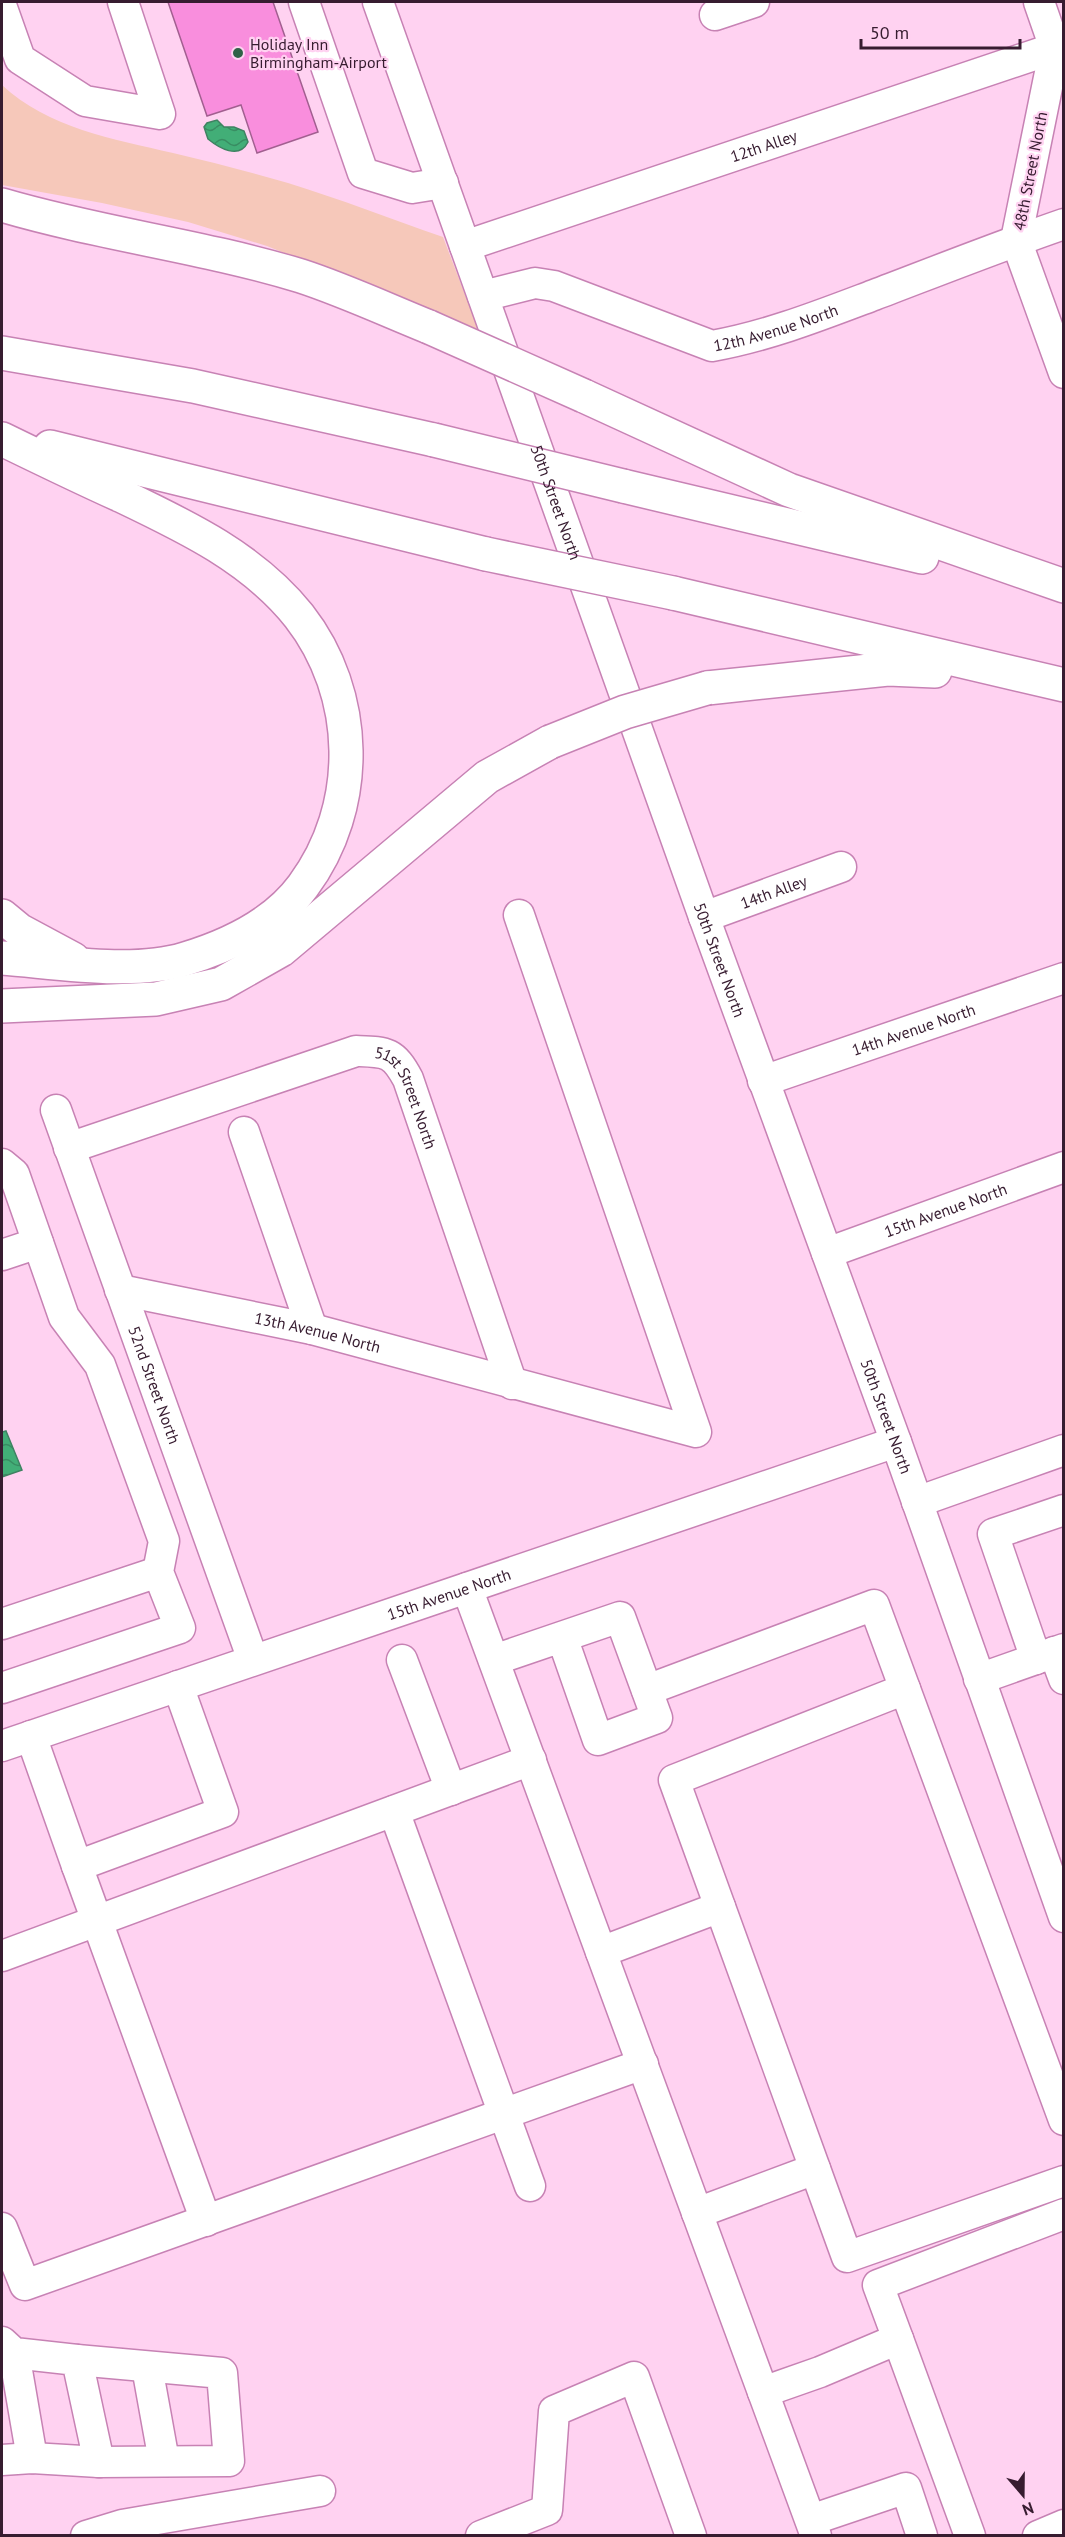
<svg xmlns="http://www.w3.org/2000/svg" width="1065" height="2537" font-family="'PT Sans',sans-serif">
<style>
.green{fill:#f6c8ba}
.water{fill:url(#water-waves);stroke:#3f8262;stroke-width:1.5}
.building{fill:#f98edd;stroke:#a25f90;stroke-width:1.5}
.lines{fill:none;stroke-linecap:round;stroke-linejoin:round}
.minor-casing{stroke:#c782b4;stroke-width:33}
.highway-casing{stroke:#c782b4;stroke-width:36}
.minor{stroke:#fff;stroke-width:30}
.highway{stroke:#fff;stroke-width:33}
.highway-bridge-casing{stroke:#c782b4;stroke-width:36;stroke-linecap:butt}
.highway-bridge{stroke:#fff;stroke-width:33}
.poi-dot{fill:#2f6246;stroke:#ffd2f1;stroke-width:2}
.labels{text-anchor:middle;stroke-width:4.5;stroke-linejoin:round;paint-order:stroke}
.poi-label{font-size:16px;fill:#371c30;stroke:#ffd2f1;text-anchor:start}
.street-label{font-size:16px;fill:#371c30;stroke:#ffd2f1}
</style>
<defs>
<pattern id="water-waves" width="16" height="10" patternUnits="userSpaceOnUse" patternTransform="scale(1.5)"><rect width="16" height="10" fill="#42ae77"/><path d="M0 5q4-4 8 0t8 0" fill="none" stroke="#388d62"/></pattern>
</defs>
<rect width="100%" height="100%" fill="#ffd2f1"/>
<!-- green -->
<path class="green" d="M2 85C48 128 113 139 173 153 211 162 250 172 288 183 340 199 391 219 443 237L480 334 421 308 267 246 188 222 102 203 2 185Z"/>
<!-- water -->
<g class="water">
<path d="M217 120 224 127H234L244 131 248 142C239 160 219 148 208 139L204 127 207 123Z"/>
<polygon points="6,1431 22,1470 2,1477 2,1432"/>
</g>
<!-- building -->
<polygon class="building" points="168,2 273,2 318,132 257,153 241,105 207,116"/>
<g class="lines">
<defs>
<g id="minor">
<polyline points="304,2 363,173 412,188 443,183"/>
<path id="s1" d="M378 2 704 917 896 1442 1064 1917"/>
<polyline points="1039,2 1055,48 1016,240 1064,373"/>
<polyline points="2,8 20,59 85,101 160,114 123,2"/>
<polyline points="715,15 754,2"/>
<path id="s2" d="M465 246 1064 45"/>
<path id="s3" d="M483 296 535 283 554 286 712 346C768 336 821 315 874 295 937 271 1000 246 1064 224"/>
<path id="s4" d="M704 917 841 867"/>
<path id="s5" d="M763 1081 1064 978"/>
<path id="s6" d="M56 1110 253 1660"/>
<polyline points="244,1132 312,1329"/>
<path id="s7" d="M69 1148 356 1051C386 1052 393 1051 408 1079L512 1384"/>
<polyline points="2,1164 14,1174 64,1317 100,1365 164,1541 158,1572 180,1628 2,1688"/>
<path id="s8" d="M827 1253 1064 1167"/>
<polyline points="2,1255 38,1243"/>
<path id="s9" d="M120 1290 312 1329 696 1432 519 915"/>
<polyline points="917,1502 1064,1450"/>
<polyline points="467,1588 816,2536"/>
<polyline points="2,1624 158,1572"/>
<polyline points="1054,1652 1064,1679"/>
<polyline points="1036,1659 993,1534 1064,1510"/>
<polyline points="402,1660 451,1790"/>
<polyline points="494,1660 620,1617 657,1718 598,1740 562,1637"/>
<polyline points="979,1679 1064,1649"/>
<polyline points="905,1689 674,1780 847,2257 1064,2181"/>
<polyline points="647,1690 874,1605 1064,2120"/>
<polyline points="31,1736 77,1866 223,1812 178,1686"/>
<path id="s10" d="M2 1746 896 1442"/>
<polyline points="394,1811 530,2186"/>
<polyline points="77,1866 206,2221"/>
<polyline points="601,1952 720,1907"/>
<polyline points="2,1956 531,1760"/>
<polyline points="697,2213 815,2169"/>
<polyline points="2,2228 25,2285 643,2064"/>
<polyline points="898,2339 970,2536"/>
<polyline points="2,2342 14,2353 77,2360 99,2462 32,2458 2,2460"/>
<polyline points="14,2353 32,2458"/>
<polyline points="77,2360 222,2373 229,2461 99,2462"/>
<polyline points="147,2367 164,2461"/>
<polyline points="763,2392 820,2372 898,2339 878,2285 1064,2214"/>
<polyline points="811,2520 906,2488 922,2536"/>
<polyline points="86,2536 122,2525 320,2491"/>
<polyline points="481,2536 547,2510 554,2411 634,2377 691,2536"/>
<polyline points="1038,2536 1064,2525"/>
</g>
<g id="highway">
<path d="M2 205C100 234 203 246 301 276 344 290 387 310 429 327"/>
<polyline points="2,353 193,386 434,440"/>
<polyline points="584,396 789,490 1064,586"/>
<path d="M2 439C41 458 80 477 120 495 185 526 253 558 299 616 360 694 362 807 303 886 275 924 228 946 185 959 133 975 56 962 2 958"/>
<polyline points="50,447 486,554"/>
<polyline points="623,486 922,557"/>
<polyline points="673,593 1064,685"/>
<polyline points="707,688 888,669 935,671"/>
<polyline points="2,916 19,930 73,959"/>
<polyline points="2,1006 156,999 221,984 281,950 487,777 550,742"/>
</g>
</defs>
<!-- minor casing -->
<use href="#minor" class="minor-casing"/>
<!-- highway casing -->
<use href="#highway" class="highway-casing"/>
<!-- minor -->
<use href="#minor" class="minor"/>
<!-- highway -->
<use href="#highway" class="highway"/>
<defs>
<g id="highway-bridge">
<polyline points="429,327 584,396"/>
<polyline points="434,440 623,486"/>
<polyline points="486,554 673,593"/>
<polyline points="550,742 625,712 707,688"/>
</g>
</defs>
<!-- highway-bridge casing -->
<use href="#highway-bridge" class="highway-bridge-casing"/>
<!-- highway-bridge -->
<use href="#highway-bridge" class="highway-bridge"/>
</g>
<!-- markers -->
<circle class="poi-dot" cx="238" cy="53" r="6"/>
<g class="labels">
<!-- poi labels -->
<g class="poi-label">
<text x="250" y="50">Holiday Inn<tspan x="250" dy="18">Birmingham-Airport</tspan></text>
</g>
<!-- street labels -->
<g class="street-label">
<text dy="6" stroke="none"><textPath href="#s2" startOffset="315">12th Alley</textPath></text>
<text transform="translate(1030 171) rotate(-79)" y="6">48th Street North</text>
<text dy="6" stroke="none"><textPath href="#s3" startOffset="308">12th Avenue North</textPath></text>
<text dy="6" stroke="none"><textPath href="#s1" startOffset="531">50th Street North</textPath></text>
<text dy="6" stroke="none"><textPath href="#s4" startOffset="74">14th Alley</textPath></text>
<text dy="6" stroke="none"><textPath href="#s1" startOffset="1017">50th Street North</textPath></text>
<text dy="6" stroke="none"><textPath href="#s5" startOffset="159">14th Avenue North</textPath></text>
<text dy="6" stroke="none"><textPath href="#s7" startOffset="381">51st Street North</textPath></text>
<text dy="6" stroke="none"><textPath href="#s8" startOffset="126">15th Avenue North</textPath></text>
<text dy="6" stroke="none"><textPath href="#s9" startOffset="202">13th Avenue North</textPath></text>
<text dy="6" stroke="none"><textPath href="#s6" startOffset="292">52nd Street North</textPath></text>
<text dy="6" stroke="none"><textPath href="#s1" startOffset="1503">50th Street North</textPath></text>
<text dy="6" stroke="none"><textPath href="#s10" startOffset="472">15th Avenue North</textPath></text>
</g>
</g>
<!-- border -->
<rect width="1065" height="2537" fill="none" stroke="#371c30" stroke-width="6"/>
<!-- north arrow -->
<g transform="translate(1023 2495) rotate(160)" stroke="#ffd2f1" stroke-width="4.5" paint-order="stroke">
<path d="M0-4.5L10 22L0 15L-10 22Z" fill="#371c30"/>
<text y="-9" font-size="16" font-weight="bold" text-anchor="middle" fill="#371c30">N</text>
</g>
<!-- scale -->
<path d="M861 39v9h159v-9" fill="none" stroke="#371c30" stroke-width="3"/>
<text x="870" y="39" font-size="18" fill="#371c30" stroke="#ffd2f1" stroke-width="4.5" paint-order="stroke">50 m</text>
</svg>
